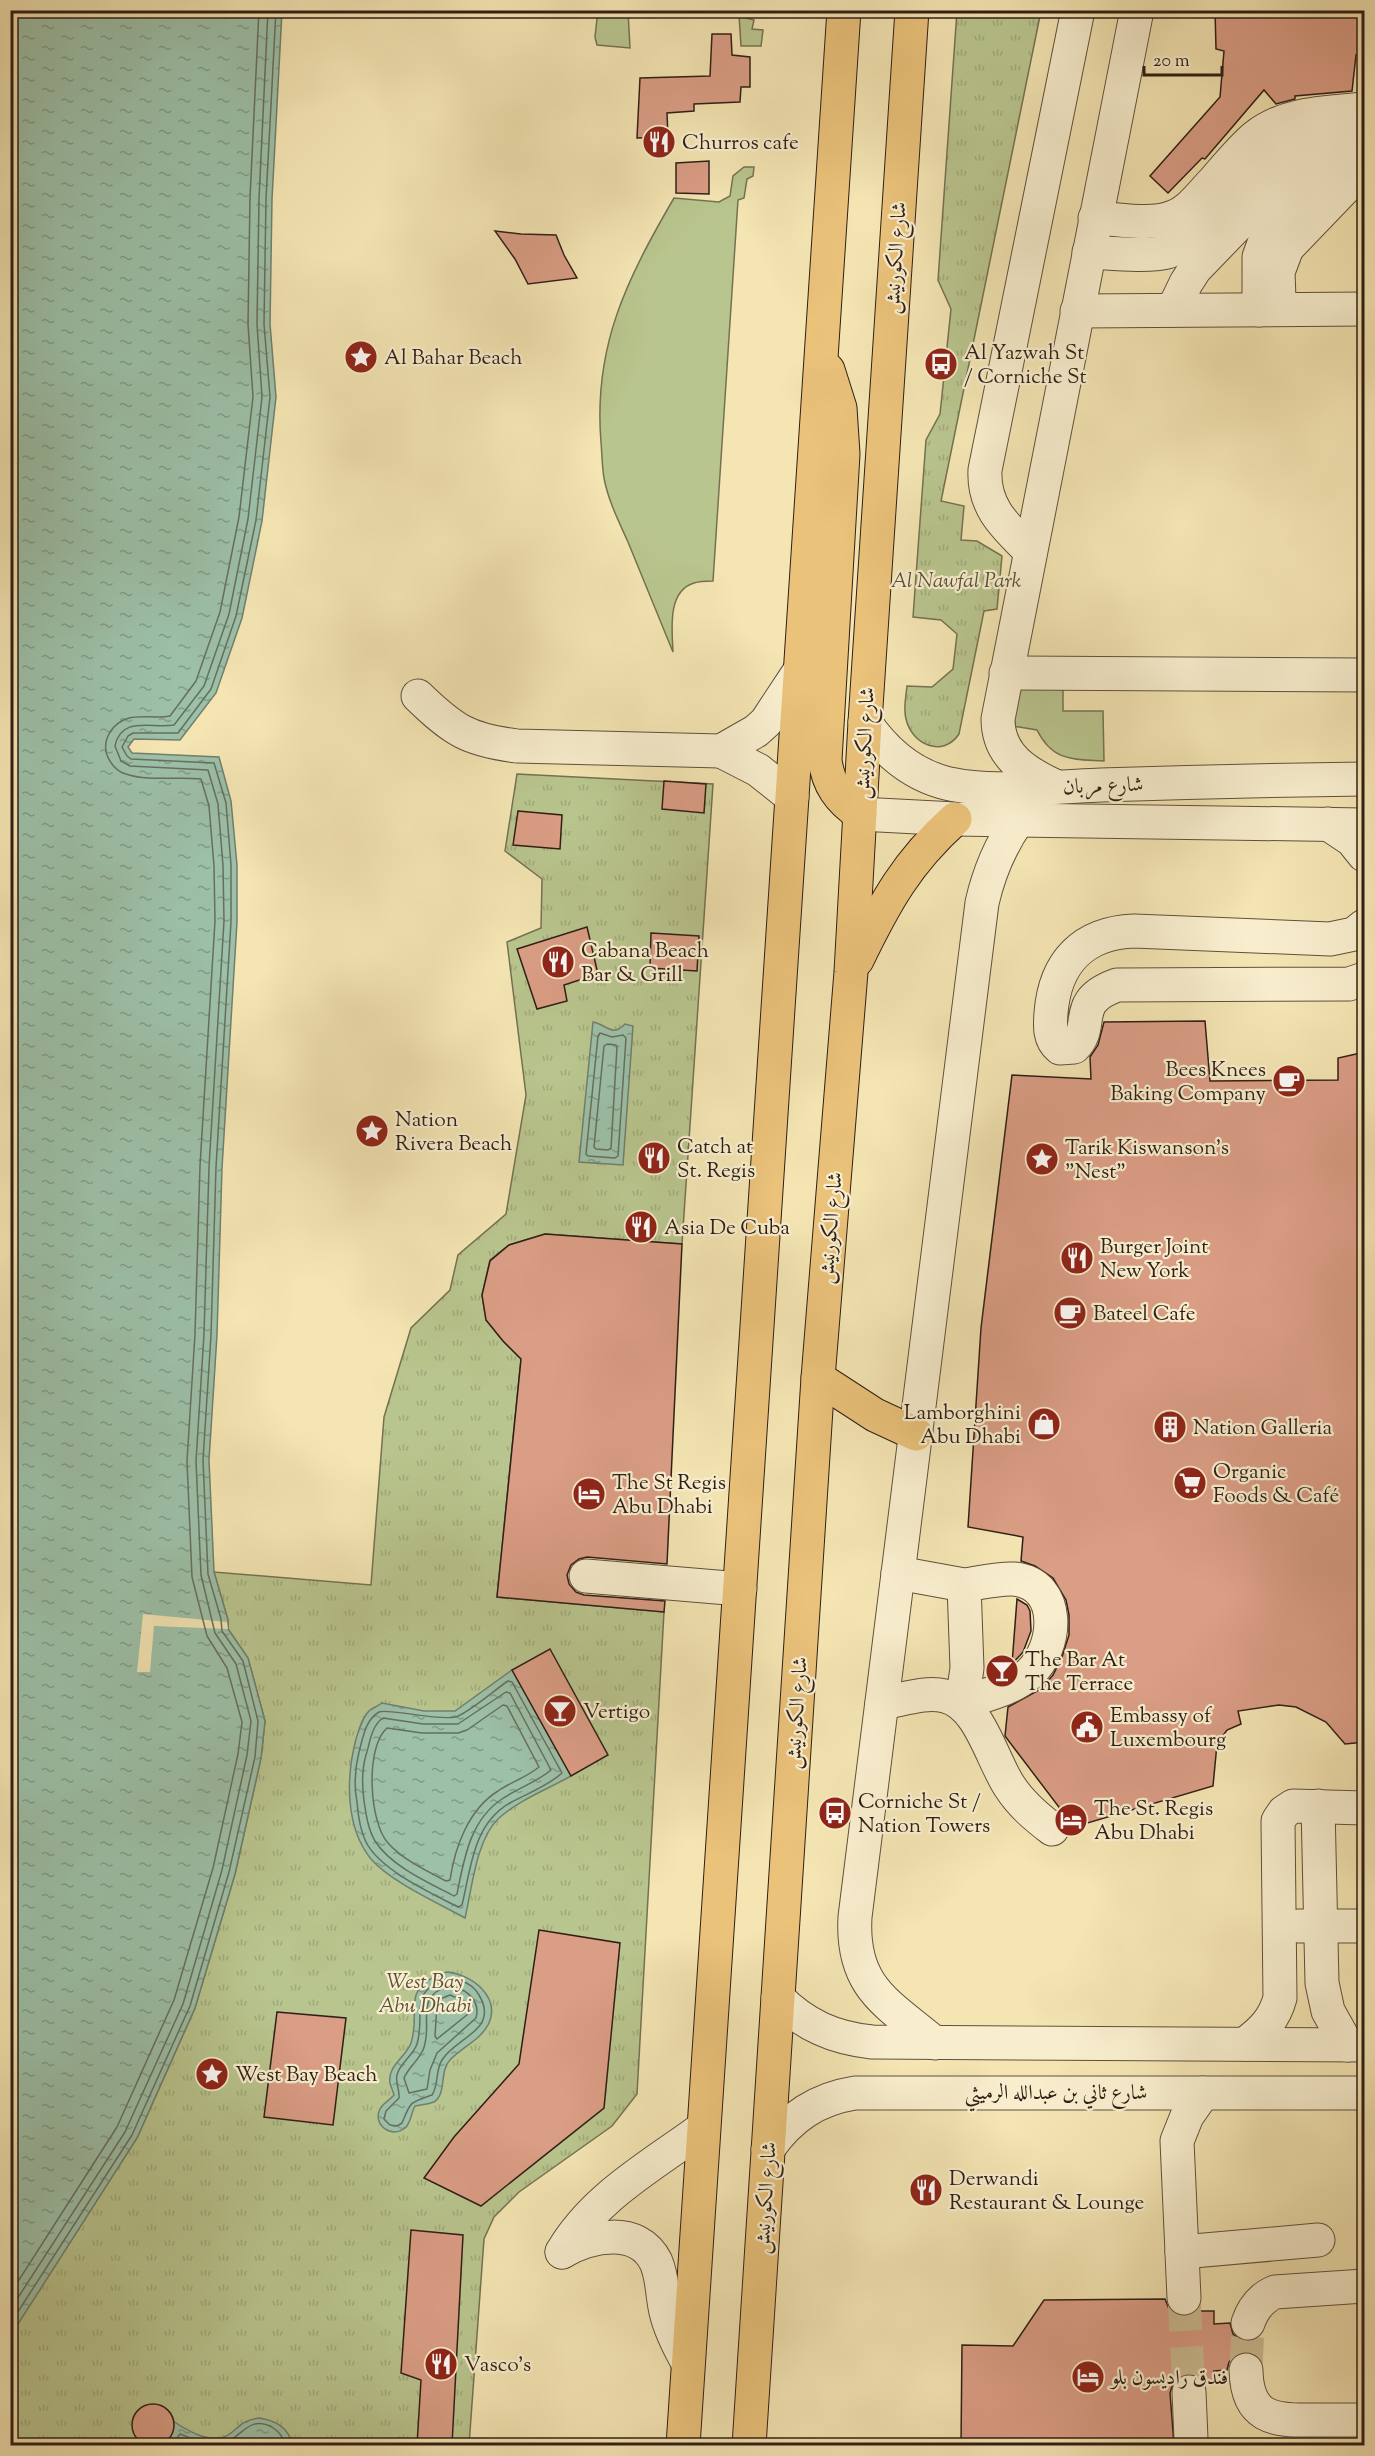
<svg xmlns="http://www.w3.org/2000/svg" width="1375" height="2456" font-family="'Sorts Mill Goudy',Amiri,serif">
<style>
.green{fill:#b9c58e;stroke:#747252;stroke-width:1.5}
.park{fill:url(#park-tufts);stroke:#747252;stroke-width:1.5}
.water{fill:url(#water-ripples);stroke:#707f6e;stroke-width:1.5}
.pier{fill:#f4e5b3}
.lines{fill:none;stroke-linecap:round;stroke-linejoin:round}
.shore{stroke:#666f5f;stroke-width:1.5}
.building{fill:#da9d85;stroke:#2f1e16;stroke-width:1.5}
.minor-tunnel{stroke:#cdbd94;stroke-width:33;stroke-dasharray:33 16;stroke-linecap:butt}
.minor-casing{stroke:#60503d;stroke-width:35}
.major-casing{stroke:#2f1e16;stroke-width:35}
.minor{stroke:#f8eece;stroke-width:33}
.major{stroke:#eac27a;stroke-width:33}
.labels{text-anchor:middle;stroke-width:4.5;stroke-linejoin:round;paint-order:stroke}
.poi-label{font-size:21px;fill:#2f1e16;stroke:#f8eece;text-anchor:start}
.street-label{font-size:21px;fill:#2f1e16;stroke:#f8eece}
.park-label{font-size:21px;font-style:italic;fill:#58503a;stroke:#f8eece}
</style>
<defs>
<pattern id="park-tufts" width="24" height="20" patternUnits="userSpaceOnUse" patternTransform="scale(1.5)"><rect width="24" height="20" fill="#b9c58e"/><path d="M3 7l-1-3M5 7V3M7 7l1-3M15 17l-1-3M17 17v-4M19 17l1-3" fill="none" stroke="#9fa97a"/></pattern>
<pattern id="water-ripples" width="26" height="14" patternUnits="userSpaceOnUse" patternTransform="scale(1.5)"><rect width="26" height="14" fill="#9cc0a8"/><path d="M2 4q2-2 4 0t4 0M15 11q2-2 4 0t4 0" fill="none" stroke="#809b88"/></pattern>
</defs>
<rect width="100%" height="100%" fill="#f4e5b3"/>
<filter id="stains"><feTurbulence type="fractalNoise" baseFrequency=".00333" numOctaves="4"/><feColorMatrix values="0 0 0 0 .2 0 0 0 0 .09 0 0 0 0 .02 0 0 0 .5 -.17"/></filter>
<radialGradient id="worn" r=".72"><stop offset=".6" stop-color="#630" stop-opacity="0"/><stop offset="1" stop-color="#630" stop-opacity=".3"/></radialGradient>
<!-- green -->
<g class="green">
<polygon points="598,10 628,11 630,48 597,45 595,37"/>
<polygon points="706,11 747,11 746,18 754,20 752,29 763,30 761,46 741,46 739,15"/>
<path d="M744 167H754L753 176 747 179 744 198 738 200 713 581C707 581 700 581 694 583 667 591 672 630 673 652 658 615 643 579 628 542 619 522 608 500 604 478 602 466 602 454 601 442 593 346 627 279 674 198L719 202 730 196 733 176Z"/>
<path d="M1063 687V711H1103L1104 761C1073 759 1053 762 1037 730L1006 725 1016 692 1022 688Z"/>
</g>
<!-- park -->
<g class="park">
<path d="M957 11H1041L941 501 964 506 961 540 977 541 1002 556 997 609 984 611 959 734C943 758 912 745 906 719 903 708 906 697 907 686L932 687 953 669 957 634 941 620 913 617 926 440 940 414 951 309 938 280Z"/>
<polygon points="517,774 713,784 682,1244 545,1234 509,1245 490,1260 482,1295 486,1320 503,1341 521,1359 497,1597 664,1612 637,2094 612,2126 519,2192 494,2217 484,2239 469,2445 11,2445 10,2335 137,2138 195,2008 235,1874 261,1758 265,1721 248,1658 228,1629 228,1620 214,1572 371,1585 384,1417 411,1328 450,1290 458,1255 506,1214 526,1095 507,942 541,928 542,879 505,851"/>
</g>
<!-- water -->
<g class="water">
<polygon points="11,11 282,11 272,199 270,324 276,397 262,521 242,618 216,693 180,740 134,739 128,747 132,753 219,757 231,801 237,865 237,922 222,1168 217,1335 209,1460 214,1572 228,1620 228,1629 248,1658 265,1721 261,1758 235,1874 195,2008 137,2138 11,2335"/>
<path d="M593 1022C606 1024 612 1038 625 1024L633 1026 623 1165 579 1162Z"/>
<path d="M512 1670 571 1776C548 1789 519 1800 499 1818 476 1839 472 1889 465 1918 438 1903 391 1882 371 1859 345 1827 346 1777 356 1739 359 1730 362 1717 370 1710 373 1708 378 1706 382 1703L424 1711H455Z"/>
<path d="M447 1972C471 1974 502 1997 488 2025 480 2040 461 2048 450 2060 439 2071 447 2094 434 2102 429 2104 421 2105 415 2106 411 2113 411 2123 405 2128 392 2139 372 2125 380 2109 383 2103 390 2100 394 2095 393 2091 391 2087 390 2083 387 2066 406 2057 411 2043 422 2009 398 1988 447 1972Z"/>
<path d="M259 2418C274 2420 291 2428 291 2445H159C169 2441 175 2432 173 2421 188 2431 214 2447 231 2433 242 2424 243 2421 259 2418Z"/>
</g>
<!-- pier -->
<polygon class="pier" points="143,1614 227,1622 228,1629 154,1626 150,1672 137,1672"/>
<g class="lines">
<!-- shore -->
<g class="shore">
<polygon points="600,1033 612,1037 623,1035 626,1038 618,1156 615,1158 588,1156 586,1154 598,1036"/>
<polygon points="607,1044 616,1045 617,1047 611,1148 608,1150 596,1149 594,1147 604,1046"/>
<path d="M508 1681 512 1682 562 1773C548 1786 526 1794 510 1803 473 1824 471 1868 462 1905L458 1907C431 1893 380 1870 366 1842 360 1830 358 1815 357 1802 354 1786 355 1768 359 1752 363 1738 365 1720 379 1712 387 1708 438 1721 455 1717 466 1715 497 1688 508 1681Z"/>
<path d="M506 1692 510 1693 551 1770C537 1782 518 1788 502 1799 470 1820 464 1859 457 1894L454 1896C427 1882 391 1866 375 1841 368 1829 366 1814 364 1801 362 1786 362 1769 366 1755 370 1743 371 1726 383 1718L423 1724H458Z"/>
<path d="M503 1705 507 1706 539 1767C527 1777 511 1782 498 1791 469 1809 455 1846 450 1880L446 1881C427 1871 403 1860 388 1843 369 1822 365 1747 387 1728L422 1733H458L467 1730Z"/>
<path d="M447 1979C460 1979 472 1983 479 1995 500 2030 456 2037 442 2060 435 2071 439 2085 432 2095 409 2103 411 2101 402 2123L397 2126 390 2125 384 2119 386 2111 399 2098C400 2090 395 2083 397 2075 399 2064 413 2056 417 2044 426 2014 407 1991 447 1979Z"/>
<path d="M448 1986C465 1987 481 2000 476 2018L437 2053 430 2070 427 2089 409 2093 404 2078C408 2068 418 2061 423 2050 434 2025 413 1997 448 1986Z"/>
<polygon points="450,1995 464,2001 468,2014 437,2039 435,2036 437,2004 440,1999"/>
<path d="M10 2294 117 2127 174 2000 213 1868 238 1754 242 1722 227 1668 207 1636 192 1577 187 1461 195 1334 200 1166 215 921 214 866 209 806 201 779C177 776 149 782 126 774 117 772 110 763 107 755 104 747 106 739 110 732 126 709 147 720 170 716L196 681 220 612 239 517 253 397 248 324 250 198 259 10"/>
<path d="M10 2310 125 2132 183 2004 222 1870 247 1755 251 1721 236 1664 215 1633 201 1575 196 1461 204 1334 209 1167 224 921 223 866 218 804 208 770 130 766 121 761 115 746C121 715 153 729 174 725L204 686 229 614 248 519 262 397 257 324 259 199 268 10"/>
<polyline points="10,2324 132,2135 190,2006 229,1872 255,1757 258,1721 243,1661 222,1631 221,1619 208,1574 203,1460 211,1335 216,1167 231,922 231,865 226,803 214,763 131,759 127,756 122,747 128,736 133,733 178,733 211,689 236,616 256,520 270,397 264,324 266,199 276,10"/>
<path d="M171 2446 180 2434C194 2439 206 2446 221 2443 241 2441 247 2414 272 2427 279 2432 284 2437 285 2446"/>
</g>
</g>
<!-- building -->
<g class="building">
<polygon points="1215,10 1365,10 1365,55 1356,55 1352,91 1295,96 1295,99 1276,104 1264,90 1205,159 1202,158 1168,193 1150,176 1220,97 1224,51 1216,49"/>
<polygon points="712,34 731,34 732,55 750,57 750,87 741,87 740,102 694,104 694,111 667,113 668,137 637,138 640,78 710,76"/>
<polygon points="709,161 709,194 676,193 676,163"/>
<polygon points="495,231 521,234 556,235 564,255 577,278 528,284 515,259"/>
<polygon points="664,781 706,784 704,813 662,809"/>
<polygon points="518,811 562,815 560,849 513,845"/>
<polygon points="587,927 598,974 564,985 567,1001 537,1009 517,949"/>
<polygon points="651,933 699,936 697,971 650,968"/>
<polygon points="1205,1021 1210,1081 1338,1080 1338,1058 1365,1052 1365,1742 1345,1744 1326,1722 1296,1707 1279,1705 1238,1711 1241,1724 1227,1730 1217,1744 1213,1786 1074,1827 1005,1736 1008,1707 1041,1689 1053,1675 1062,1657 1069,1635 1069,1615 1066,1600 1053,1578 1035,1566 1021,1561 1023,1537 968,1527 981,1328 1012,1075 1091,1079 1090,1057 1098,1045 1104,1022"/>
<polygon points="545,1234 682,1244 667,1564 587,1557 579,1559 571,1565 567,1575 569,1584 576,1592 584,1595 665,1601 664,1612 497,1597 521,1359 503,1341 486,1320 482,1295 490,1261 509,1245"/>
<polygon points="1017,1599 1027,1605 1030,1611 1031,1631 1023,1652 1012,1664"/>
<polygon points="550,1649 608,1755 571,1776 512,1670"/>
<polygon points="539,1930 620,1943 604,2108 481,2206 424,2178 454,2137 519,2064"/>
<polygon points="277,2012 346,2018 333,2125 264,2117"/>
<polygon points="411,2230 463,2235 452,2445 417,2445 421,2380 401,2373"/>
<polygon points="1165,2299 1169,2309 1176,2315 1185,2317 1195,2313 1200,2307 1200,2311 1214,2311 1214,2324 1230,2323 1233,2334 1242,2341 1250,2342 1257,2339 1257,2355 1245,2351 1236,2354 1229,2362 1227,2370 1214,2371 1214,2383 1205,2383 1198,2376 1189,2373 1179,2376 1173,2383 1170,2393 1174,2445 961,2445 962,2345 1013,2346 1044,2300"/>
<circle cx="153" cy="2425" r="21"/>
</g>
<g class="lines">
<!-- minor-tunnel -->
<g class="minor-tunnel">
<polyline points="1184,2298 1189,2392"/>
<polyline points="1246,2370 1248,2323"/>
</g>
<defs>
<g id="minor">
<path d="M1095 218C1119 219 1151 226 1173 217 1190 211 1202 193 1214 181 1227 166 1240 150 1255 137 1286 112 1327 113 1364 109"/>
<path d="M1089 252C1110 253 1148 257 1167 252 1197 246 1282 145 1307 118"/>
<polyline points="1279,299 1278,272 1287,248 1364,168"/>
<polyline points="1173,310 1186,283 1195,269 1348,111"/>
<polyline points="1259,310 1259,257 1268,232 1364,132"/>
<polyline points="1077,311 1364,309"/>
<path d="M1030 551C1005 526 983 507 985 470L1078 10"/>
<polyline points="1006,673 1364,675"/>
<path d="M418 696C453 730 468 740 517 746L721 751 756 731 766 722 801 669"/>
<path d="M865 722C884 750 908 772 942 782 984 794 1056 787 1101 785 1189 782 1276 780 1364 779"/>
<polyline points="721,751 758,770 792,797"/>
<path d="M1057 787C1026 773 998 756 998 719L1137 10"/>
<polyline points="860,814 955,819 1364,825"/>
<polyline points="1328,824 1352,840 1364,855"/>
<path d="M1364 926 1354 934 1330 939 1134 931C1083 933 1055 962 1051 1013 1050 1026 1049 1039 1060 1048L1074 1047C1096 1025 1070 1002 1117 985L1349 984 1364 979"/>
<path d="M898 1573 964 1585 967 1668 962 1703C984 1695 1011 1690 1029 1674 1058 1648 1063 1584 1014 1579 999 1578 979 1583 964 1585"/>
<polyline points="586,1576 740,1589"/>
<path d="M882 1703C902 1700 925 1691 945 1696 980 1704 992 1761 1010 1787 1021 1804 1035 1816 1052 1829"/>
<polyline points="1318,1806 1322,1983 1328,2011 1347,2045"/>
<polyline points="1299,1926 1364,1926"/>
<path d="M778 1998C804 2025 834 2038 872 2042L1364 2045"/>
<path d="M935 2043C887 2003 851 1987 855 1917L982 903C989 872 1000 846 1018 820"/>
<path d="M1245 2044C1262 2031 1274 2020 1280 1998L1278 1821 1284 1812 1293 1806 1364 1808"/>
<path d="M768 2149C790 2117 817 2099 855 2093H1364"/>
<path d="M562 2252C590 2236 638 2225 656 2262 663 2278 662 2296 666 2312 670 2330 679 2347 688 2363"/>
<path d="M562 2252C594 2197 653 2165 703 2128"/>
<polyline points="1182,2252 1318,2240"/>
<polyline points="1184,2298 1177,2141 1187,2116 1203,2093"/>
<path d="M1248 2323C1253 2308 1261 2298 1275 2292L1364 2286"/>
<path d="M1246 2370C1247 2418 1273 2421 1313 2420 1330 2420 1347 2420 1364 2420"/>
<polyline points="1189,2392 1191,2439"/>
</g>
<g id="major">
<path d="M828 370 840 408 843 454 825 760C828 784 839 800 860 814"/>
<path d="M857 960C885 902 907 862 955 819"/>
<polyline points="818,1378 875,1415 916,1434"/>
<polyline points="683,2446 844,10"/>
<polyline points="749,2446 818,1378 851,972 865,722 912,10"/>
</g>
</defs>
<!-- minor casing -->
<use href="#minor" class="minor-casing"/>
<!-- major casing -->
<use href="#major" class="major-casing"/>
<!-- minor -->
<use href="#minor" class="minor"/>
<!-- major -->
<use href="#major" class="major"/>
</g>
<!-- icons -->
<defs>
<symbol id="restaurant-disc" viewBox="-11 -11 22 22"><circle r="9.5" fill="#8f2418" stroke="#f8eece"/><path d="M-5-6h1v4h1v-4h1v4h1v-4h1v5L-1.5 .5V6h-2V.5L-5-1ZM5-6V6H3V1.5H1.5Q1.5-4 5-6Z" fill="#fff"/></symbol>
<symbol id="sight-disc" viewBox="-11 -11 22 22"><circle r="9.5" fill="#8f2418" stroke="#f8eece"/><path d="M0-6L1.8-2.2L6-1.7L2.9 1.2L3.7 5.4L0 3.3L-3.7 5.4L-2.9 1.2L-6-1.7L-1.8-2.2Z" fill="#fff"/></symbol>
<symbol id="bus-disc" viewBox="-11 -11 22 22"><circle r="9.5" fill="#8f2418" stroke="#f8eece"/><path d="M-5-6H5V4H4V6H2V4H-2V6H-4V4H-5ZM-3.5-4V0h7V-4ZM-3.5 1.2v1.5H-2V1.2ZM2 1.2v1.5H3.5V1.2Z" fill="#fff"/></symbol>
<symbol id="cafe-disc" viewBox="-11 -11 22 22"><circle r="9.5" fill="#8f2418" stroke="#f8eece"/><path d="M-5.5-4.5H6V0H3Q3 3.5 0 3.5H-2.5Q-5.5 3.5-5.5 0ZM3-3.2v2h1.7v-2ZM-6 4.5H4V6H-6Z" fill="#fff"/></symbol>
<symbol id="shop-disc" viewBox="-11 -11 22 22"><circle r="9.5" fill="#8f2418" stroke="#f8eece"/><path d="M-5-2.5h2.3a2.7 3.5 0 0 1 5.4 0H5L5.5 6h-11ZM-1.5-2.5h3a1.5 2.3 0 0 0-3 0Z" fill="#fff"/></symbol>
<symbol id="building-disc" viewBox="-11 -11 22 22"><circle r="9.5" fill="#8f2418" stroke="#f8eece"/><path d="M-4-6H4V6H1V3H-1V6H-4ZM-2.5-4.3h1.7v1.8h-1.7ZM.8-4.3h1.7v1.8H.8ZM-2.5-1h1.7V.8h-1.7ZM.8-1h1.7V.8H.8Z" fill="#fff"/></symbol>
<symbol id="supermarket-disc" viewBox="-11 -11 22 22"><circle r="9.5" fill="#8f2418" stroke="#f8eece"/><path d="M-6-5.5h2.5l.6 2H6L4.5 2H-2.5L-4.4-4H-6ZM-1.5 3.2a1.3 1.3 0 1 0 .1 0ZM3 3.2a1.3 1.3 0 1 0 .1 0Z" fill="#fff"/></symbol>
<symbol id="hotel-disc" viewBox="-11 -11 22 22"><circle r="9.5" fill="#8f2418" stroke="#f8eece"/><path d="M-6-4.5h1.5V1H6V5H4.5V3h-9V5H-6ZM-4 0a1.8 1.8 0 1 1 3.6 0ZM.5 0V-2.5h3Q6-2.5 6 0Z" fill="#fff"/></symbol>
<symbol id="bar-disc" viewBox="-11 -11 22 22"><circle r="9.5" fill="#8f2418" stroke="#f8eece"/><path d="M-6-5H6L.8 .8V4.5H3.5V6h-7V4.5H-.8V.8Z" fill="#fff"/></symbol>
<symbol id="civic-disc" viewBox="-11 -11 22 22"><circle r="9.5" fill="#8f2418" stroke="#f8eece"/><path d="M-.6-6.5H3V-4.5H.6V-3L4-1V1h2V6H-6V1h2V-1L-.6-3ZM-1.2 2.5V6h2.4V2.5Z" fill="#fff"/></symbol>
</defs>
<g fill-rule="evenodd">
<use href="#restaurant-disc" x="640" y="123" width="38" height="38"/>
<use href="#sight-disc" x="342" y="338" width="38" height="38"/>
<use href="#bus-disc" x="922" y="345" width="38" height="38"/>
<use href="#restaurant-disc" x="539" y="943" width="38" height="38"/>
<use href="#cafe-disc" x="1270" y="1062" width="38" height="38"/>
<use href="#sight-disc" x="353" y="1112" width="38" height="38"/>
<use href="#restaurant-disc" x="635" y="1139" width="38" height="38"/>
<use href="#sight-disc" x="1023" y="1140" width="38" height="38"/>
<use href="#restaurant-disc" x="622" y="1208" width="38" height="38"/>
<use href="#restaurant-disc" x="1058" y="1239" width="38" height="38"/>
<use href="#cafe-disc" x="1051" y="1294" width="38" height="38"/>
<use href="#shop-disc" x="1025" y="1405" width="38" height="38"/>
<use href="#building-disc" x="1151" y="1408" width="38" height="38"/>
<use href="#supermarket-disc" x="1171" y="1464" width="38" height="38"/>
<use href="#hotel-disc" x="570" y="1475" width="38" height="38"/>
<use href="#bar-disc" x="983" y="1652" width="38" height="38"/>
<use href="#bar-disc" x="541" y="1692" width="38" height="38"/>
<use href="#civic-disc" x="1068" y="1708" width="38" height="38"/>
<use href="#bus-disc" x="816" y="1794" width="38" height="38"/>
<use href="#hotel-disc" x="1052" y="1801" width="38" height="38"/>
<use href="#sight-disc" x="193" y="2055" width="38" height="38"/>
<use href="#restaurant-disc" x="907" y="2171" width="38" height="38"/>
<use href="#restaurant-disc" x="422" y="2345" width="38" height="38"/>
<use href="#hotel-disc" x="1069" y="2358" width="38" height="38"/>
</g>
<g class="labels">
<!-- poi labels -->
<g class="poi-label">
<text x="682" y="149">Churros cafe</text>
<text x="964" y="359">Al Yazwah St<tspan x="964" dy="24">/ Corniche St</tspan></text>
<text x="384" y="364">Al Bahar Beach</text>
<text x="581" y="957">Cabana Beach<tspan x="581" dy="24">Bar &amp; Grill</tspan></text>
<text x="1266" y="1076" text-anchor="end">Bees Knees<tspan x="1266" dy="24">Baking Company</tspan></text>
<text x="395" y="1126">Nation<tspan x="395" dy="24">Rivera Beach</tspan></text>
<text x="677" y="1153">Catch at<tspan x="677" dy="24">St. Regis</tspan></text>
<text x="1065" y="1154">Tarik Kiswanson's<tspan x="1065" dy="24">"Nest"</tspan></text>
<text x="664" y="1234">Asia De Cuba</text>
<text x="1100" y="1253">Burger Joint<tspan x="1100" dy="24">New York</tspan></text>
<text x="1093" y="1320">Bateel Cafe</text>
<text x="1021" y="1419" text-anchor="end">Lamborghini<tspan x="1021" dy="24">Abu Dhabi</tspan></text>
<text x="1193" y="1434">Nation Galleria</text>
<text x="1213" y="1478">Organic<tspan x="1213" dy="24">Foods &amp; Café</tspan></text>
<text x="612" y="1489">The St Regis<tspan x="612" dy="24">Abu Dhabi</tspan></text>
<text x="1025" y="1666">The Bar At<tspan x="1025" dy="24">The Terrace</tspan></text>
<text x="583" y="1718">Vertigo</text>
<text x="1110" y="1722">Embassy of<tspan x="1110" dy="24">Luxembourg</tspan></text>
<text x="858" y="1808">Corniche St /<tspan x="858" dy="24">Nation Towers</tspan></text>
<text x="1094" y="1815">The St. Regis<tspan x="1094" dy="24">Abu Dhabi</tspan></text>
<text x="235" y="2081">West Bay Beach</text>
<text x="949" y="2185">Derwandi<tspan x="949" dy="24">Restaurant &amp; Lounge</tspan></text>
<text x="464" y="2371">Vasco's</text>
<text x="1111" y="2384">فندق راديسون بلو</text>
</g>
<!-- street labels -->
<g class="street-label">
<text transform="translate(895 258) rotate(-86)" y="7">شارع الكورنيش</text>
<text transform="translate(864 743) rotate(-87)" y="7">شارع الكورنيش</text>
<text transform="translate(1103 785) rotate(-2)" y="7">شارع مربان</text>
<text transform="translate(830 1228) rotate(-85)" y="7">شارع الكورنيش</text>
<text transform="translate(796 1713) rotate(-86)" y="7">شارع الكورنيش</text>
<text x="1056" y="2099">شارع ثاني بن عبدالله الرميثي</text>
<text transform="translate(765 2198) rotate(-86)" y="7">شارع الكورنيش</text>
</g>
<!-- park labels -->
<g class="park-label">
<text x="956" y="587">Al Nawfal Park</text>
<text x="425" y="1988">West Bay<tspan x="425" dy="24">Abu Dhabi</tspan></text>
</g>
</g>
<!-- margin -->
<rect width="1375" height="2456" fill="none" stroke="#f4e5b3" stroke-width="36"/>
<rect x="12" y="12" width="1351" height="2432" fill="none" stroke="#2f1e16" stroke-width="3"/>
<rect x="18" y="18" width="1339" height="2420" fill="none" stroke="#2f1e16" stroke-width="1.5"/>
<!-- scale -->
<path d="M1144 66v9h78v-9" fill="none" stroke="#2f1e16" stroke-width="3"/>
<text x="1153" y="66" font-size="18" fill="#2f1e16" stroke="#f8eece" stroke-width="4.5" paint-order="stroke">20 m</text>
<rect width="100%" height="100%" filter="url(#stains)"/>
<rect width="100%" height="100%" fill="url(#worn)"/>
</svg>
